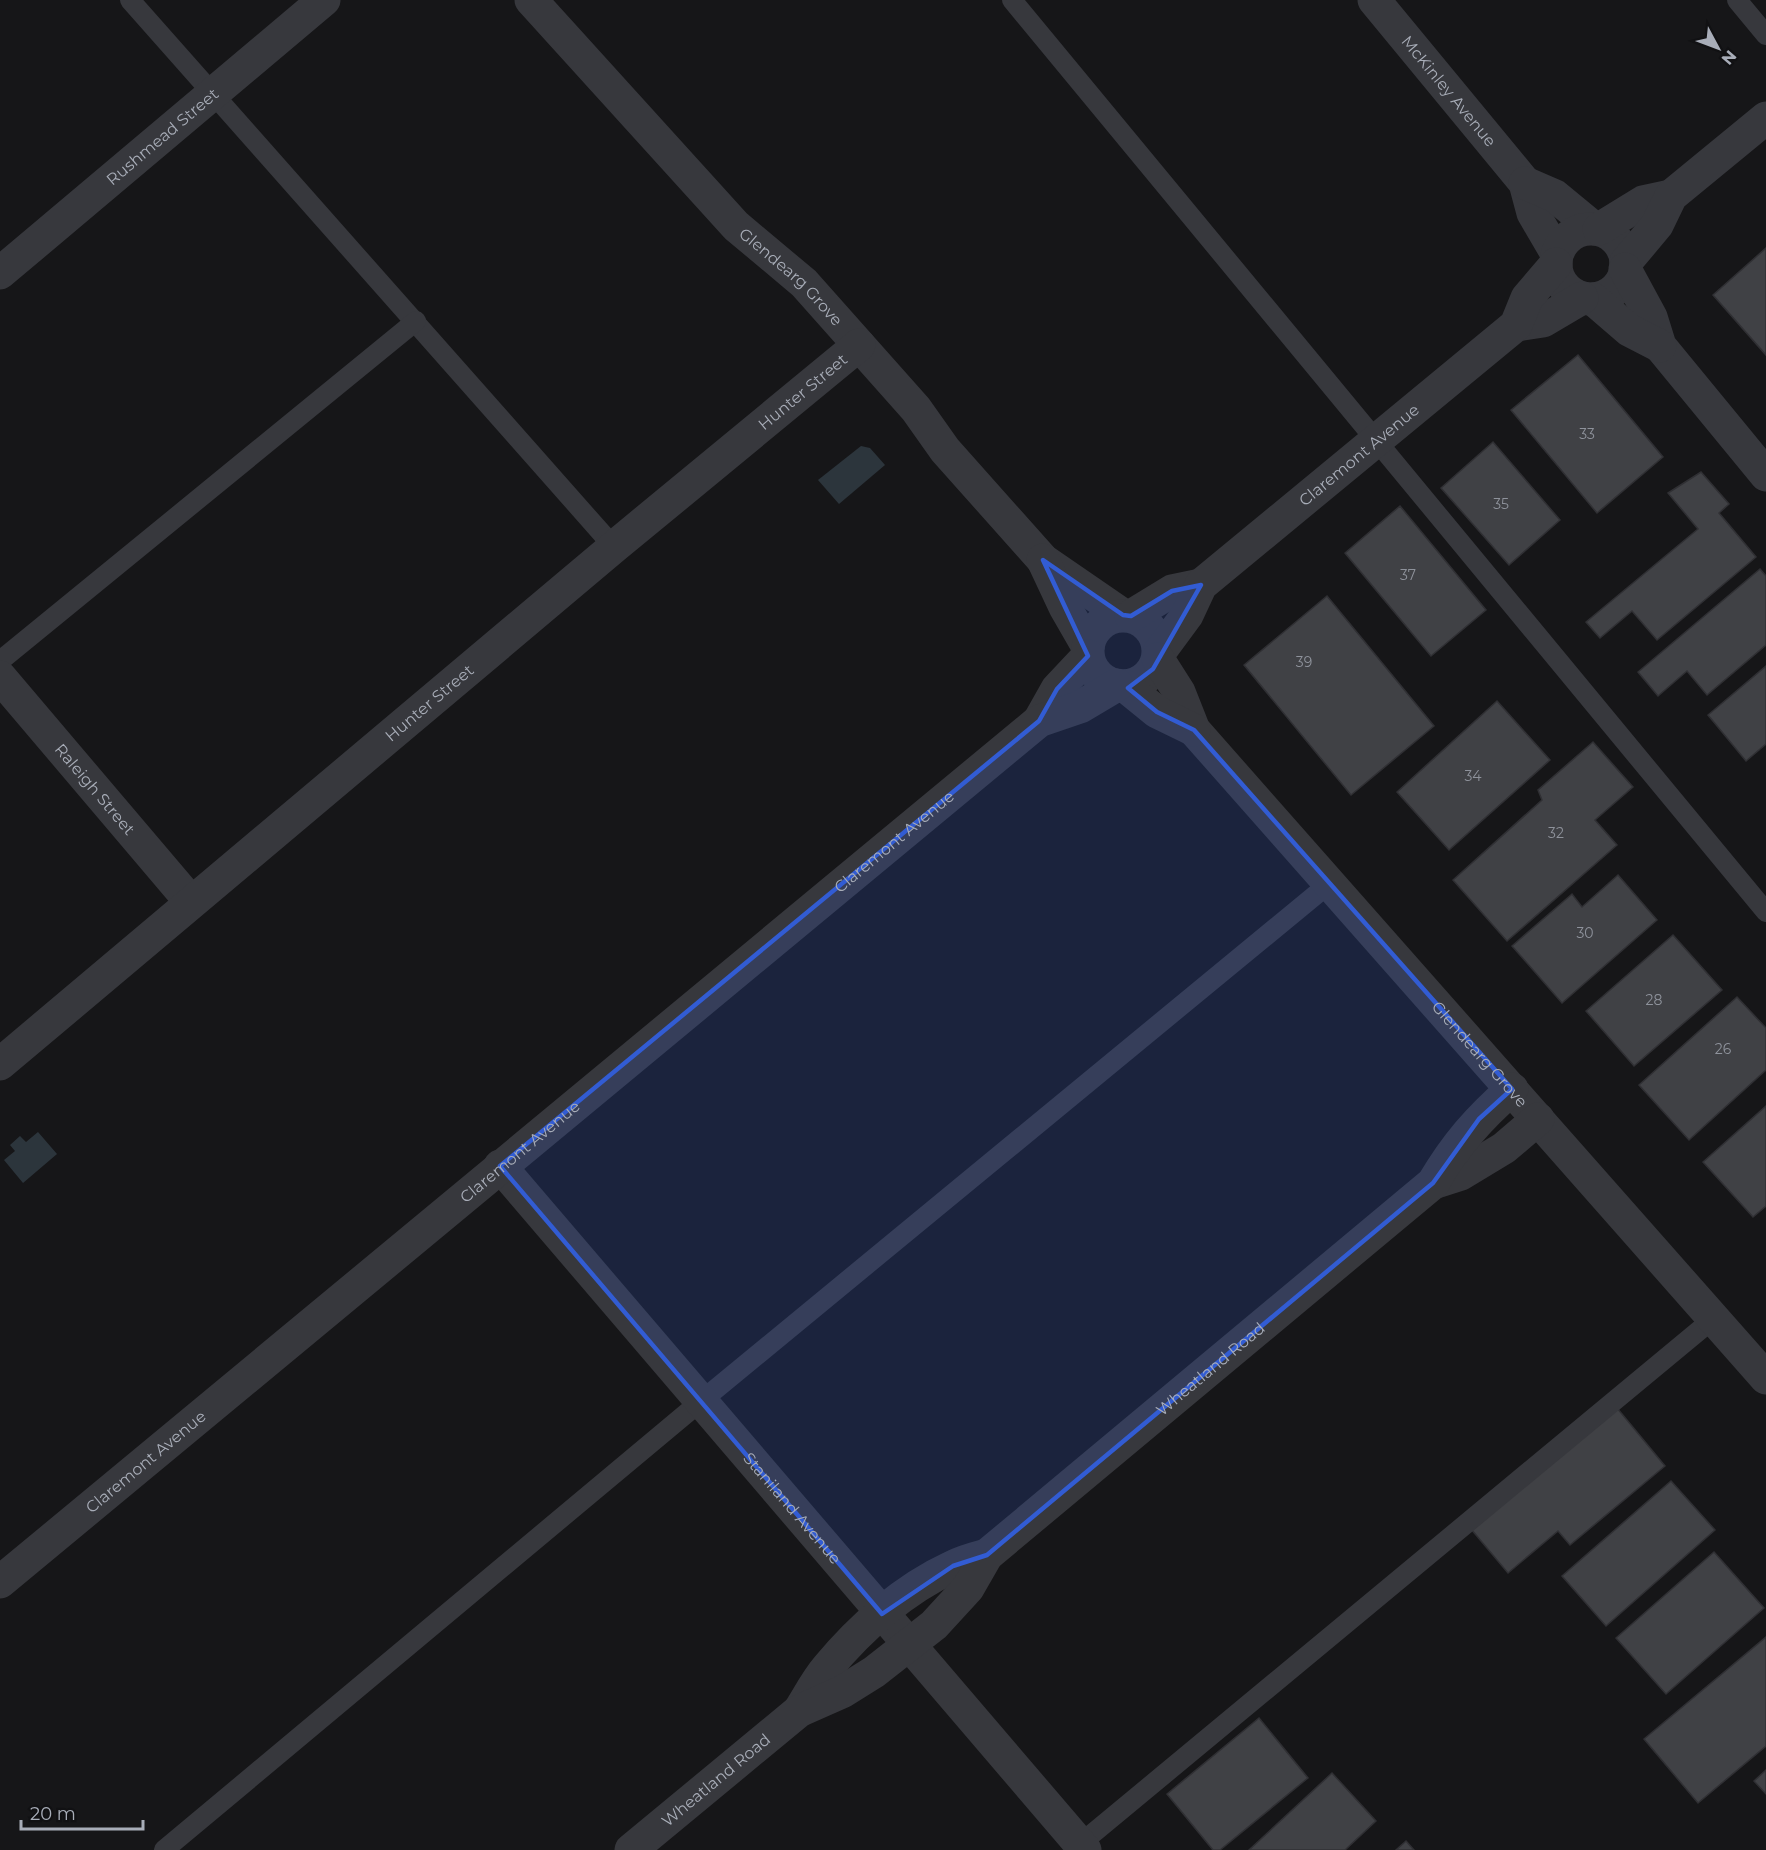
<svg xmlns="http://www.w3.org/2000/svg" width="1766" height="1850" font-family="Montserrat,sans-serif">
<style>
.water{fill:#2c353c}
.building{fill:#404145;stroke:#303034;stroke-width:1.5}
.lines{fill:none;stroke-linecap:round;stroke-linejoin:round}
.service{stroke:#37383d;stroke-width:20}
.minor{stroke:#37383d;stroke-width:33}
.marked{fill:#325cd3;fill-opacity:0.2;stroke:#325cd3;stroke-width:4.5;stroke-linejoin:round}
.labels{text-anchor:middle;stroke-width:4.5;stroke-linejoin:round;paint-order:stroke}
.number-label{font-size:14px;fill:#8e929b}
.street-label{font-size:16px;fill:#a8adb8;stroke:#111113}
</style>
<rect width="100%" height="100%" fill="#161618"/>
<!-- water -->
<g class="water">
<polygon points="861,446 870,448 885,465 839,504 818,480"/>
<polygon points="38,1132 57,1154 23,1183 4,1160 15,1151 10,1145 20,1136 26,1142"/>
</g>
<!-- building -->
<g class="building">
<polygon points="1766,248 1766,355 1713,295"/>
<polygon points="1578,355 1663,457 1597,513 1511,410"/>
<polygon points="1493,442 1560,520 1509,565 1441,488"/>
<polygon points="1701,472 1729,504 1719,513 1756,557 1657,640 1632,611 1600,638 1586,622 1698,529 1668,493"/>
<polygon points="1400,506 1486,610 1431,656 1345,553"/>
<polygon points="1760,569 1766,576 1766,645 1707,695 1687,671 1658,696 1638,672"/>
<polygon points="1327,596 1434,726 1351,795 1244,665"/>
<polygon points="1766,666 1766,744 1746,761 1708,715"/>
<polygon points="1497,701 1550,760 1449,850 1397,792"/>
<polygon points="1593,742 1633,787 1595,820 1617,845 1507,941 1453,880 1542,800 1538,790"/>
<polygon points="1618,875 1657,920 1562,1003 1512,946 1572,894 1582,907"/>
<polygon points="1673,935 1722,990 1634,1066 1586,1011"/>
<polygon points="1737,997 1766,1028 1766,1070 1689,1140 1639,1085"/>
<polygon points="1766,1106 1766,1206 1753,1217 1703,1162"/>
<polygon points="1617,1408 1665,1466 1570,1545 1558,1531 1508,1573 1471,1529"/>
<polygon points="1671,1481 1715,1530 1606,1626 1562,1576"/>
<polygon points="1714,1552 1764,1608 1666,1694 1616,1638"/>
<polygon points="1766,1637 1766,1746 1698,1803 1644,1739"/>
<polygon points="1259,1718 1308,1778 1220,1850 1213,1850 1167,1794"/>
<polygon points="1766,1770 1766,1794 1754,1781"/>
<polygon points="1332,1773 1376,1821 1345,1850 1249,1850"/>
<polygon points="1406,1841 1414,1850 1396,1850"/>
</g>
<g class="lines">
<!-- service -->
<g class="service">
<polyline points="130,0 614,547"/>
<polyline points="1012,0 1766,912"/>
<polyline points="1737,0 1766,35"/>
<polyline points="0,661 416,321"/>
<polyline points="1074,1849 1713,1319"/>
<polyline points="164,1850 700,1402 1330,883"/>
</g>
<!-- minor -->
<g class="minor">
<path id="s1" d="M531 0 736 226 804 283 916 409 945 450 1043 560 1123 615"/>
<path id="s2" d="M1374 0 1525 183 1533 213 1557 254"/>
<polyline points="1525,183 1555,196 1595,229"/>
<circle cx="1591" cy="264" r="35"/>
<polyline points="1599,229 1643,202 1671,196"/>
<polyline points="1626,262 1657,225 1671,196 1766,118"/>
<polyline points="1625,269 1651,317 1660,346 1766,475"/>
<path id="s3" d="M0 273 324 0"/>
<polyline points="1593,299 1629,330 1660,346"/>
<polyline points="1516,325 1543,321 1582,298"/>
<polyline points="1043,560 1065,607 1088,647"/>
<circle cx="1123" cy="651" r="35"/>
<polyline points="1131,616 1172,591 1201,585"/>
<path id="s4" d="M1159 653 1187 615 1201 585 1516 325 1527 298 1556 264"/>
<path id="s5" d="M1158 659 1179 692 1194 730 1766 1378"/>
<path id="s6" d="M0 677 191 902"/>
<polyline points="1125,686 1157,712 1194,730"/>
<polyline points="1039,721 1057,689 1088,656"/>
<path id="s7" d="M0 1064 614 547 859 345"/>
<path id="s8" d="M500 1166 1085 1850"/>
<polyline points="1433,1183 1461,1174 1504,1148 1538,1119"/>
<path id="s9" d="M0 1582 1039 721 1080 707 1117 685"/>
<path d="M799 1711C808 1697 816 1681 827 1668 860 1628 904 1589 952 1567 963 1561 976 1558 987 1555"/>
<path id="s10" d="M631 1850 799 1711 842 1692 874 1672 934 1625 968 1588 987 1555 1433 1183C1456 1144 1478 1119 1512 1089"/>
</g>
</g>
<!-- marked area -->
<path class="marked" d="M1043 560 1123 615 1131 616 1172 591 1201 585 1153 669 1128 688 1157 712 1194 730 1512 1089 1479 1119 1433 1183 987 1555 953 1566 882 1614 500 1166 1039 721 1057 689 1088 656Z"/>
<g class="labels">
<!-- number labels -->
<g class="number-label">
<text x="1587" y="439">33</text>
<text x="1501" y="509">35</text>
<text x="1408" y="580">37</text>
<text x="1304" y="667">39</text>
<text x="1473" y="781">34</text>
<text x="1556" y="838">32</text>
<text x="1585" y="938">30</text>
<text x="1654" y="1005">28</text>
<text x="1723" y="1054">26</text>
</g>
<!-- street labels -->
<g class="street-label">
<text dy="6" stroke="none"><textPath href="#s2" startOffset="118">McKinley Avenue</textPath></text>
<text dy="6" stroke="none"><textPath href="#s3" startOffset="212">Rushmead Street</textPath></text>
<text dy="6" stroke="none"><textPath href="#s1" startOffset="380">Glendearg Grove</textPath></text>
<text dy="6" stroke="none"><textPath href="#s7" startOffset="1047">Hunter Street</textPath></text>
<text dy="6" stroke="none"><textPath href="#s4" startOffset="285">Claremont Avenue</textPath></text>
<text dy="6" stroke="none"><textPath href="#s7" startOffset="561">Hunter Street</textPath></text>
<text dy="6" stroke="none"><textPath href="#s6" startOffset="147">Raleigh Street</textPath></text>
<text dy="6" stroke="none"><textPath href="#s9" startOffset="1161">Claremont Avenue</textPath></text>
<text dy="6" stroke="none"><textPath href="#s5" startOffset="512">Glendearg Grove</textPath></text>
<text dy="6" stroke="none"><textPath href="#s9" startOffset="675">Claremont Avenue</textPath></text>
<text dy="6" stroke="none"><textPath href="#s10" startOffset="758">Wheatland Road</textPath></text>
<text dy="6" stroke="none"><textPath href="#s9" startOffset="189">Claremont Avenue</textPath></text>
<text dy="6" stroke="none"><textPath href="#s8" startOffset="450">Staniland Avenue</textPath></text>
<text dy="6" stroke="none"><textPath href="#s10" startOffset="110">Wheatland Road</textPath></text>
</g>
</g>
<!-- north arrow -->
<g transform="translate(1718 48) rotate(131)" stroke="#111113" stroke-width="4.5" paint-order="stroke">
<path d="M0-4.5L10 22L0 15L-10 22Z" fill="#a8adb8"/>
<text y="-9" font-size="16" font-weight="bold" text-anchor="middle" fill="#a8adb8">N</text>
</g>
<!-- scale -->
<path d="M21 1820v9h122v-9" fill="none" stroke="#a8adb8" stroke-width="3"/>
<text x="30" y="1820" font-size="18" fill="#a8adb8" stroke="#111113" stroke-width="4.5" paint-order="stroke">20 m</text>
</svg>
